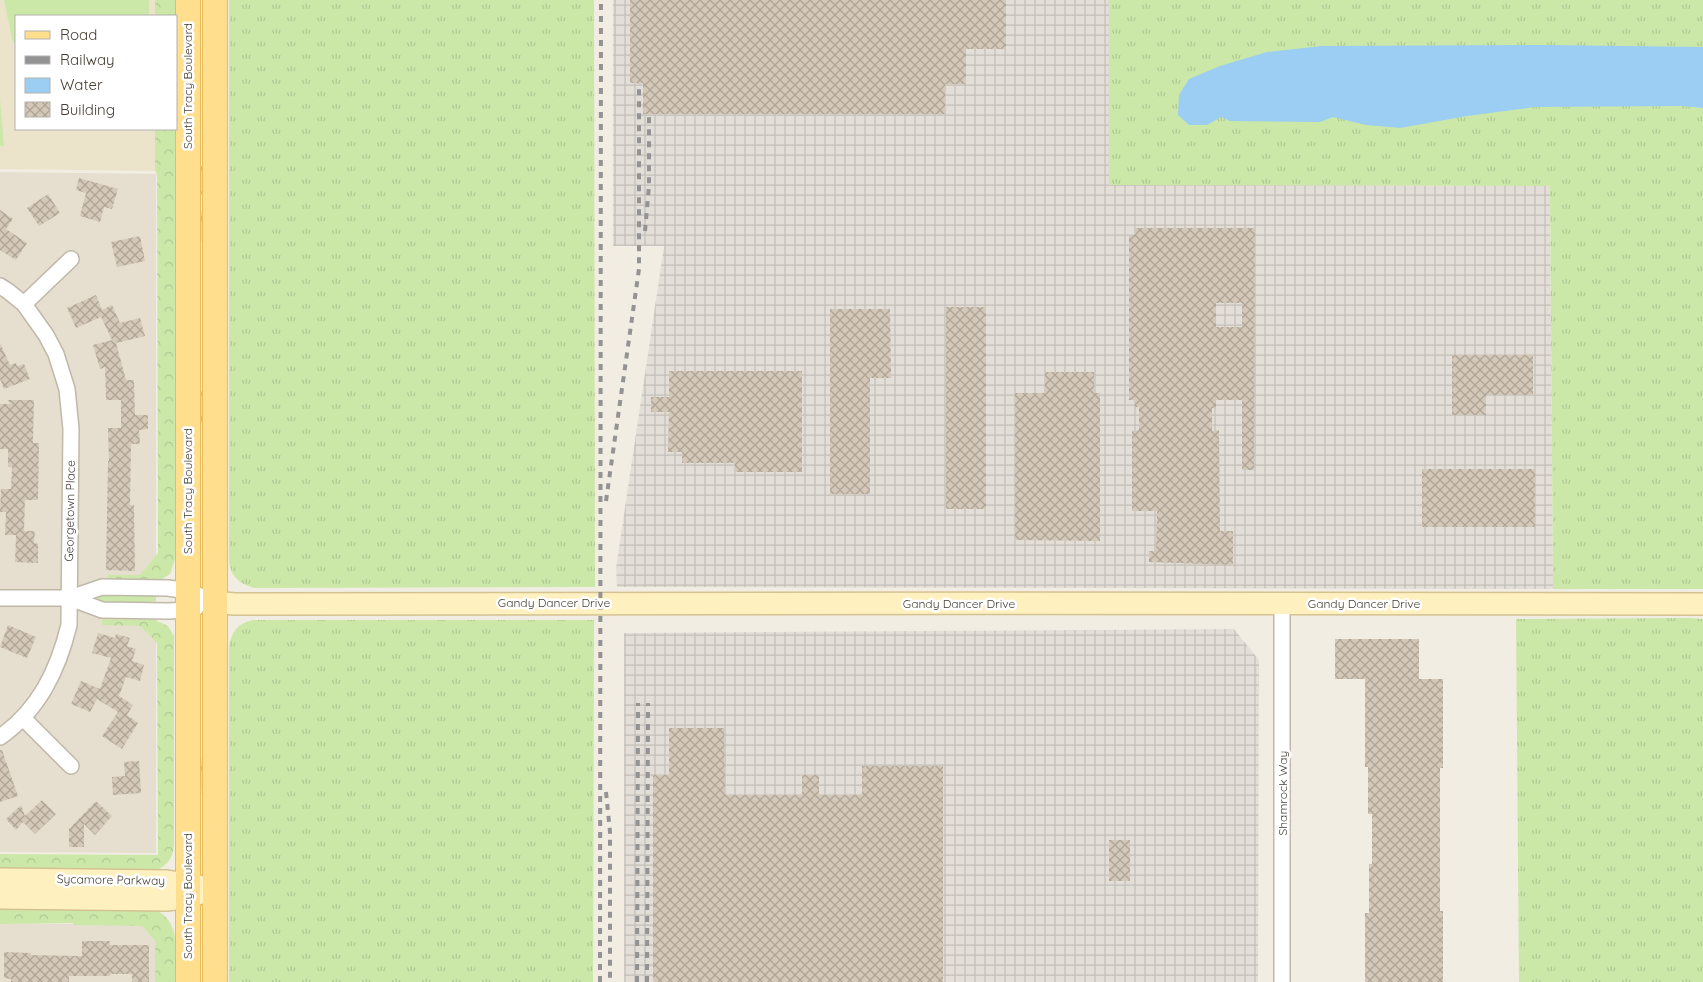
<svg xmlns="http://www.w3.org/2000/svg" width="1703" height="982" font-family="Quicksand,sans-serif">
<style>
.residential{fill:#e6dfd0}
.industrial{fill:url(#industrial-grid)}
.education{fill:#ece3cb}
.grass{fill:url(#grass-tufts)}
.forest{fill:url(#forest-crowns)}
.pitch{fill:#cce8a9}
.water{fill:#9bcef2}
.building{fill:url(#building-cross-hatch);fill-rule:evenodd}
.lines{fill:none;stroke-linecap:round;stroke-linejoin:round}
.street-casing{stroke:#c0b8a8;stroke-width:18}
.secondary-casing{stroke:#d4c290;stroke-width:24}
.primary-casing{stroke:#e7bd5b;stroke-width:26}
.street{stroke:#fff;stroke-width:15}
.secondary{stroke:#fff0bf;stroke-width:21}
.primary{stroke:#ffdf8e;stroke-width:24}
.rail{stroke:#939393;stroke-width:4;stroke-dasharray:6 6;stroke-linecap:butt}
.labels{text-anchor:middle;stroke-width:5;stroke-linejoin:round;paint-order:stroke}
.street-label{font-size:12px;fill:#443d33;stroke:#fff}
</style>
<defs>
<pattern id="industrial-grid" width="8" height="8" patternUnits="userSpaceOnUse" patternTransform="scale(1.25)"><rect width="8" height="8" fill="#e4ded8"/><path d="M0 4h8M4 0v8" fill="none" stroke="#c5bfba"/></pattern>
<pattern id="grass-tufts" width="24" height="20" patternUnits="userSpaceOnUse" patternTransform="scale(1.25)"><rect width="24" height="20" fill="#cce8a9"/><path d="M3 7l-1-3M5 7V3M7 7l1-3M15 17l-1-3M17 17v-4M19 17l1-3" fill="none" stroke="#b0c892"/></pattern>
<pattern id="forest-crowns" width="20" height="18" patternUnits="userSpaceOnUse" patternTransform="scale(1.25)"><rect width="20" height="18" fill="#cce8a9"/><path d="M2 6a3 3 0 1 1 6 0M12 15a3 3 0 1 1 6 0" fill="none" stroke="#b0c892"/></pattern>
<pattern id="building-cross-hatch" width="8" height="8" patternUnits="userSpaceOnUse" patternTransform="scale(1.25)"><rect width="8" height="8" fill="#d4c9b8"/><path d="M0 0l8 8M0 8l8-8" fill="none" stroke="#aea496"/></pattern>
</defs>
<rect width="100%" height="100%" fill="#f2ede2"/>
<!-- residential -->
<g class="residential">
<polygon points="0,172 156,174 156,853 0,852"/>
<polygon points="0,923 133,925 136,926 142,926 155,941 155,982 0,982"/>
</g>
<!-- industrial -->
<g class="industrial">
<polygon points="613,0 1109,0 1109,185 1550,186 1553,589 617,587 616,568 664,246 613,246"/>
<polygon points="1234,629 1259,660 1258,982 624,982 624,633"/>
</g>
<!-- education -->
<polygon class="education" points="0,0 155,0 155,16 16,16 16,129 155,129 155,171 0,169"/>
<!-- grass -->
<g class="grass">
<path d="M229 0H594L595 587 255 588C239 584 231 577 229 561Z"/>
<polygon points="1109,0 1703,0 1703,589 1553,589 1550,186 1109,185"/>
<path d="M204 161V199C198 191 199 180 198 169H200Z"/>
<path d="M204 207V245C197 236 197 216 204 207Z"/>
<polygon points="204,389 204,427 202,426 200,418 198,417 199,398 201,397 201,392"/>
<polygon points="98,594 156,594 156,600 151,602 102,602 98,599"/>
<polygon points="1690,618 1703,619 1703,982 1519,982 1516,619"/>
<path d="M253 620H594L593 982H229V647C231 632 238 623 253 620Z"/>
<path d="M205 757V796L202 794C201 786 197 775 199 766 200 763 201 761 202 758Z"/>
</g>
<!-- forest -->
<g class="forest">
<rect x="155" y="0" width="20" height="16"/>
<polygon points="155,129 175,129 175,559 170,574 158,582 108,583 108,575 140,575 158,553 157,174 155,171"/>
<path d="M102 619 155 620 168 626 174 636V845C173 858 168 865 155 871L0 870V854L158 855 157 643 140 626 102 625Z"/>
<path d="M0 908 156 910C183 923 175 958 175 982H155V941L142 926 73 925V923L0 924Z"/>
</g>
<!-- pitch -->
<g class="pitch">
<polygon points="4,0 149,0 149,16 16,16 16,46 12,39"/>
<polygon points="0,99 4,146 0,146"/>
</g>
<!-- water -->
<polygon class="water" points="1549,45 1703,47 1703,108 1683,106 1535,107 1467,116 1400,128 1366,125 1333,117 1320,122 1230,121 1221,117 1207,125 1189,125 1178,115 1179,95 1189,79 1220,66 1267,52 1322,46"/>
<!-- building -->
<g class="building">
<polygon points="630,0 1006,0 1006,49 966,49 966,84 945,84 945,114 643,114 643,83 630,83"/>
<polygon points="79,178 118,189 112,209 104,207 100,222 80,216 86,193 76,190"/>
<polygon points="48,194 60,213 39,226 27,208"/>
<polygon points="0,210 13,219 6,229 27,243 16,260 0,250"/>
<path d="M1135 228H1255L1254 470H1242V400H1216V408H1212V431L1219 430 1220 531H1233V565L1149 562V551H1156L1157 511H1132V431L1139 430V407H1135V400H1129V235H1135ZM1216 303H1242V327H1216Z"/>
<polygon points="140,236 145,261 117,267 111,242"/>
<polygon points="96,295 102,310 112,305 120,323 140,318 145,336 116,343 126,380 134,380 135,415 148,415 148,429 139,430 140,444 131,444 130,505 134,505 135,571 106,570 108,461 109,461 108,428 121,428 121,400 106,400 105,367 100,369 93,345 112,340 101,317 76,328 67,308"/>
<rect x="946" y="307" width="40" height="202"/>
<polygon points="830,309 890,309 891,378 870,378 870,494 830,494"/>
<polygon points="0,343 10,365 16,363 17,366 24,364 30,379 4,389 0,379"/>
<polygon points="1452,355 1533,355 1533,395 1486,395 1486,415 1452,415"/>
<polygon points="669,371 802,371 802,472 735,472 735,463 682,463 682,452 668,452 669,412 651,412 651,397 669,397"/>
<polygon points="1045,372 1094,372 1094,393 1100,393 1100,541 1015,540 1015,393 1045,393"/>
<polygon points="8,400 34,400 33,443 39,443 38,500 25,500 24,531 35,531 34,543 38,544 38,563 15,562 16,535 5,535 6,512 0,512 1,489 11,489 12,467 8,467 8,449 0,449 0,404 10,404"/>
<rect x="1422" y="469" width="113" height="58"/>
<polygon points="8,625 36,637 27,658 0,647"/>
<polygon points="98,633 115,638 116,634 130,638 127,646 136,649 132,661 144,665 140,681 126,677 119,696 133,705 127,715 138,723 122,749 102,736 118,712 97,699 90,712 71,704 81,681 100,689 111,658 92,653"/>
<polygon points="1335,639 1419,639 1419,679 1443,679 1443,768 1440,768 1440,911 1443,911 1443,982 1365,982 1365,913 1369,913 1369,864 1372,864 1372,814 1368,814 1368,767 1365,767 1365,679 1335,679"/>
<polygon points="669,728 724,728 725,795 802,795 802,775 819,775 819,795 862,795 862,766 943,766 943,982 653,982 653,775 669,775"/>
<polygon points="0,750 2,750 18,796 0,802"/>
<polygon points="139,761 141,793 113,795 112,777 125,776 124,762"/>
<polygon points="42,800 56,814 35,834 23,822 16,830 6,819 21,805 25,816"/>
<polygon points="96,801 112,816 95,835 84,824 84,847 69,847 69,829"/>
<rect x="1109" y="840" width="21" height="41"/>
<polygon points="82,941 110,941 110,945 149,945 149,982 132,982 132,974 110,974 110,976 69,976 69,982 11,982 11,979 4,978 4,952 31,953 31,955 82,956"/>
</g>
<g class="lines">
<defs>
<g id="street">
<path d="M0 286 8 291 24 304 46 335 56 354 67 389 71 429 69 625C58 670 39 710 0 737"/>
<polyline points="24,304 71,259"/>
<polyline points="0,598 70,598 102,587 168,588 188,591 215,602"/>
<polyline points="70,598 102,610 168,611 188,610 196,608"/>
<polyline points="1282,604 1282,982"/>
<polyline points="23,718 71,766"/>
</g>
<g id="secondary">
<path d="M215 602 234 604C724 602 1213 604 1703 604"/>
<polyline points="0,879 167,881 205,887"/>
<polyline points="0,898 167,900 188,897 215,889"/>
</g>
<g id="primary">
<polyline points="188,0 188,982"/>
<polyline points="215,0 215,982"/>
</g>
</defs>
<!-- street casing -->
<use href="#street" class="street-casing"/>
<!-- secondary casing -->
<use href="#secondary" class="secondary-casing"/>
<!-- primary casing -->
<use href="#primary" class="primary-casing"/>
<!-- street -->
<use href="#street" class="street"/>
<!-- secondary -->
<use href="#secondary" class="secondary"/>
<!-- primary -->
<use href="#primary" class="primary"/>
<!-- rail -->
<g class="rail">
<polyline points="645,231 649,186 649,114"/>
<polyline points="606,501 639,269 639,83"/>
<polyline points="606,792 610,832 610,982"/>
<polyline points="600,982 601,0"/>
<polyline points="637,982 638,703"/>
<polyline points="647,982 648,703"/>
</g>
</g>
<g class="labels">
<!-- street labels -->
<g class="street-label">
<text transform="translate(188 86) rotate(-90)" y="4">South Tracy Boulevard</text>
<text transform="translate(188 491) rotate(-90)" y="4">South Tracy Boulevard</text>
<text transform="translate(70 511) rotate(-89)" y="4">Georgetown Place</text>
<text x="554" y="607">Gandy Dancer Drive</text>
<text x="959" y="608">Gandy Dancer Drive</text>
<text x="1364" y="608">Gandy Dancer Drive</text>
<text transform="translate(1283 793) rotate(-90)" y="4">Shamrock Way</text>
<text transform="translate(111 880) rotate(1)" y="4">Sycamore Parkway</text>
<text transform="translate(188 896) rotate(-90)" y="4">South Tracy Boulevard</text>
</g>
</g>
<!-- legend -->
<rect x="15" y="15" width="162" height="115" fill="#ffffff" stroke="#b4b1ad"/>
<rect x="25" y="31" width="25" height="8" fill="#ffdf8e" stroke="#b4b1ad"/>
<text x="60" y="40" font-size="15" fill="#443d33">Road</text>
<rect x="25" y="56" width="25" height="8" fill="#939393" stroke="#b4b1ad"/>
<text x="60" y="65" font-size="15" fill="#443d33">Railway</text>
<rect x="25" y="78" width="25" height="15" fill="#9bcef2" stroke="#b4b1ad"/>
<text x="60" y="90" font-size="15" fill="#443d33">Water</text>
<rect x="25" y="102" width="25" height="15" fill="url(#building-cross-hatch)" stroke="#b4b1ad"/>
<text x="60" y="115" font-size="15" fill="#443d33">Building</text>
</svg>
